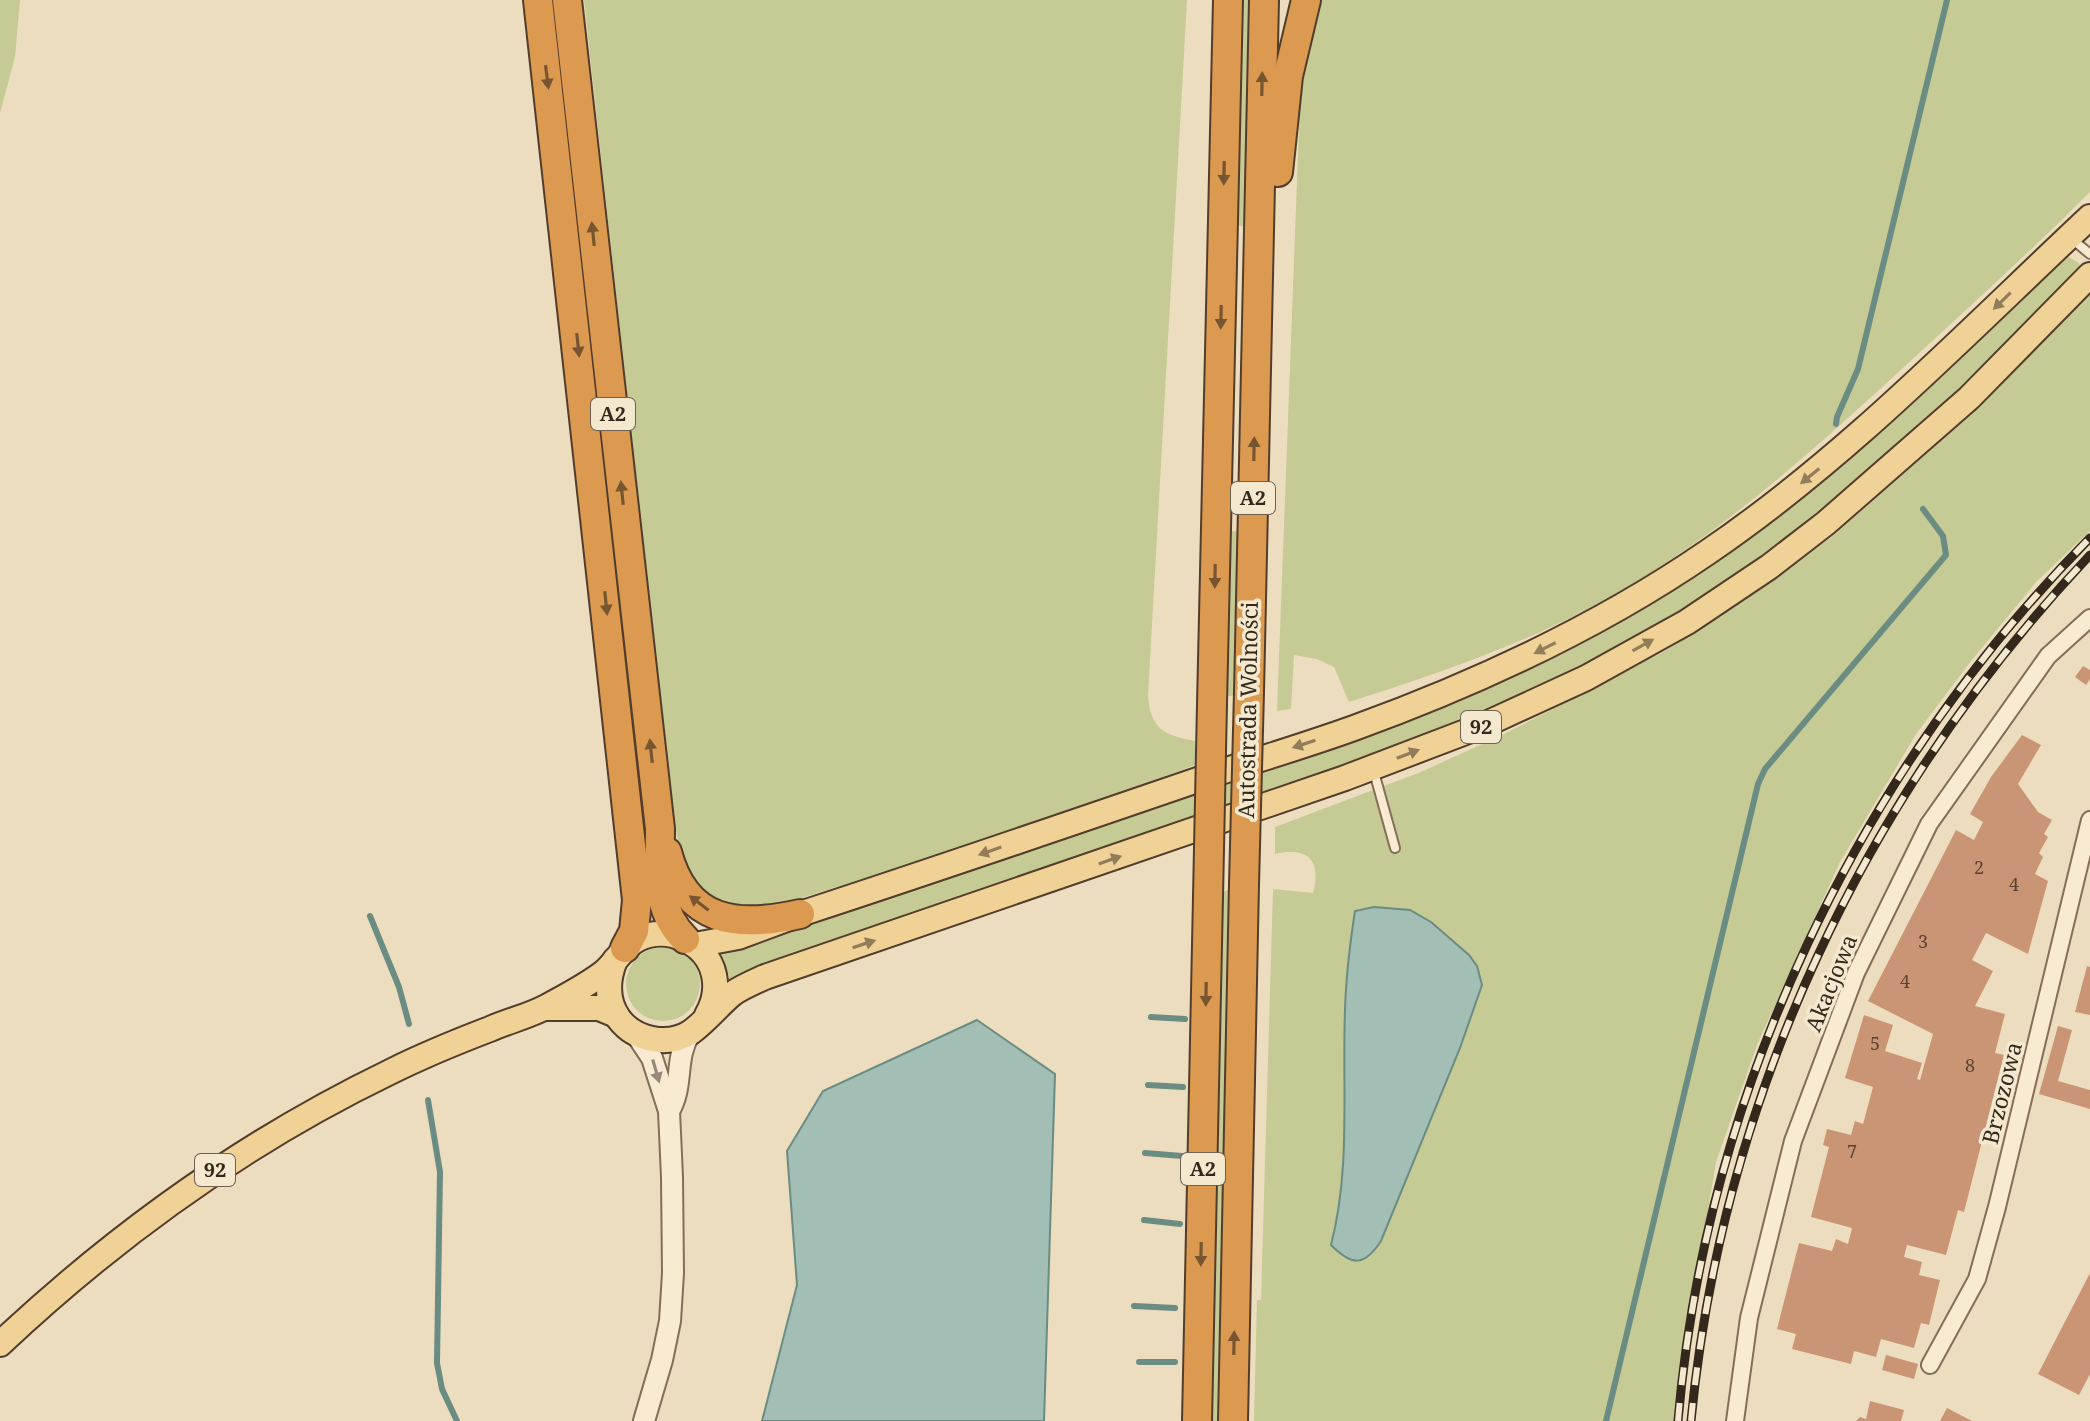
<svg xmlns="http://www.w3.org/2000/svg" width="2090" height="1421" font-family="'Noto Serif',serif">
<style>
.green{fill:#c6ca94}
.water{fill:#a2beb5;stroke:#6a8c82;stroke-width:2}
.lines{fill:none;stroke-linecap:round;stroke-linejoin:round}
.stream{stroke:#6a8c82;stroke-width:6}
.building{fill:#ca9575}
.service-casing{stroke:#856e58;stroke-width:12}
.minor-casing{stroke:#856e58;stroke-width:20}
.tertiary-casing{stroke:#856e58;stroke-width:24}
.primary-casing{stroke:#523d2c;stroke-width:28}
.motorway-casing{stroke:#523d2c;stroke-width:32}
.service{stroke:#f8ebd2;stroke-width:8}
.minor{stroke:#f8ebd2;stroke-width:16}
.tertiary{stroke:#f8ebd2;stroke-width:20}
.primary{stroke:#f0d196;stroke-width:24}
.motorway{stroke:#dc9950;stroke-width:28}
.rail-casing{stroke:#34271c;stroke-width:9}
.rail{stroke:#f4e8ce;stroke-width:6;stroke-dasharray:18;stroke-linecap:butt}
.motorway-bridge-casing{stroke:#523d2c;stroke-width:32;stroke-linecap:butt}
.motorway-bridge{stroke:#dc9950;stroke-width:28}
.oneway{fill:#775531}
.oneway2{fill:#927c59}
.oneway3{fill:#968977}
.labels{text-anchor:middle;stroke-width:7;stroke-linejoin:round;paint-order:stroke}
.number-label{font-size:18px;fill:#5a4232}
.shield{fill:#f4e8ce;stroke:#6e6151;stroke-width:2}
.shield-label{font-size:20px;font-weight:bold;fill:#34271c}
.street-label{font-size:22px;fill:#34271c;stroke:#f4e8ce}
</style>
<rect width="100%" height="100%" fill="#edddbf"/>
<!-- green -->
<g class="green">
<polygon points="0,0 20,0 15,57 0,113"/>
<path d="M584 0H1187L1148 696C1151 729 1163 735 1195 741V765L1006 835 801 898 759 908H745L717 901 694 883 680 853 672 809Z"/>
<polygon points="1240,0 1252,0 1247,227 1235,225"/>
<path d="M1317 0H2090V192C2030 252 1967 309 1904 367 1806 457 1706 548 1586 610 1510 649 1430 676 1349 702L1334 667 1317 659 1294 655 1291 709 1277 711 1300 102 1303 71Z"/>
<polygon points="2069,257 2079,263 2081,269 1992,362 1888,460 1729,585 1543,690 1281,793 730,980 720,949 1480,687 1881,430 2065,258"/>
<path d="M2090 296V531L2037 581 1971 661 1916 734 1840 862 1757 1045 1716 1162 1682 1363 1676 1421H1254L1257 1300H1261L1273 889 1313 893C1322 859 1307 847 1275 854V827L1421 772 1504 734 1667 650 1734 607 1833 536 1958 426Z"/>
<polygon points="1229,531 1239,531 1235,695 1225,697"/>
<polygon points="1231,889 1220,1421 1210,1421 1222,892"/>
<circle cx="663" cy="984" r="37"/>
</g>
<!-- water -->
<g class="water">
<path d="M1374 907 1410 910 1431 922 1469 955 1477 966 1482 985 1460 1048 1381 1241C1364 1267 1352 1266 1331 1245 1351 1168 1342 1088 1345 1010 1346 977 1350 943 1355 911Z"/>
<polygon points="977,1020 1055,1074 1044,1421 762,1421 797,1285 787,1151 823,1091"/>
</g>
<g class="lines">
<!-- stream -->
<g class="stream">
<polyline points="1836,424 1837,417 1858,369 1947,0"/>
<polyline points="370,916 399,987 409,1024"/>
<polyline points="1151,1017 1185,1019"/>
<polyline points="1148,1085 1183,1087"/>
<polyline points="428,1100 440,1172 437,1363 442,1389 457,1421"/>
<polyline points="1145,1153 1182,1156"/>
<polyline points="1144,1220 1180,1224"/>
<polyline points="1134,1306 1175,1308"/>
<polyline points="1139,1362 1175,1362"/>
<polyline points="1606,1421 1758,784 1765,769 1946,555 1943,536 1923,509"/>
</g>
</g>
<!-- building -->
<g class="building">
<polygon points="2083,666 2090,670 2090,679 2086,685 2075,677"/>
<polygon points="2022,735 2041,745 2018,784 2038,812 2052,820 2044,834 2048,837 2039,853 2043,857 2035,874 2048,881 2028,954 1986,933 1972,960 1993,971 1975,1006 2005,1014 1995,1053 2004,1055 1964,1212 1958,1210 1946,1255 1907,1245 1904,1257 1922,1262 1919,1275 1940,1280 1929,1325 1921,1323 1914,1348 1881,1339 1876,1357 1854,1351 1851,1364 1792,1349 1796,1334 1777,1329 1799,1243 1832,1251 1836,1239 1848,1244 1852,1228 1811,1217 1829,1147 1823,1145 1827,1129 1851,1135 1855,1121 1863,1124 1873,1087 1845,1078 1864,1015 1893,1025 1885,1051 1922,1063 1917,1079 1920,1080 1933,1034 1868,1001 1956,830 1974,840 1983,822 1970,814 1991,777"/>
<polygon points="2087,966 2090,967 2090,1015 2075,1012"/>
<polygon points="2058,1026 2072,1030 2058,1081 2090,1090 2090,1109 2039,1094"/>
<polygon points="2090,1273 2090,1374 2079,1395 2038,1374"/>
<polygon points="1886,1355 1918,1364 1914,1379 1882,1370"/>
<polygon points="1870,1401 1904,1410 1901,1421 1856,1421 1860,1417 1866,1419"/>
<polygon points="1947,1408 1972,1421 1940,1421"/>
</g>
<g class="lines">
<defs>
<g id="service">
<polyline points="2072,239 2090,254"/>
<polyline points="1374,772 1395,848"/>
</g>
<g id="minor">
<polyline points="1930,1365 1977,1279 1997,1207 2090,820"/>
<polyline points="1735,1421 1749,1318 1793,1141 1856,973 1929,824 2048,656 2090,618"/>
</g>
<g id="tertiary">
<polyline points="636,1034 652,1058 669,1111 672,1177 673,1273 670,1321 662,1360 644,1421"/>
<path d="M669 1111C684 1086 674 1058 690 1033"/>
</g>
<g id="primary">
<path d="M695 945 738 937 800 914C938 869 1075 822 1212 775 1259 759 1307 745 1354 728 1478 683 1599 627 1708 552 1849 456 1966 333 2090 217"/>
<path d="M615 960C607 980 606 1001 619 1019 635 1040 668 1047 691 1032 706 1021 718 1006 732 994 742 987 754 982 765 977L1345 778 1484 725 1586 678 1687 622 1769 567 1826 523 1969 398 2090 275"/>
<polyline points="547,1008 599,1008 616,1015"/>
<path d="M0 1344C117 1234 245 1142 390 1072 422 1056 456 1042 490 1029 508 1021 529 1016 546 1007 565 997 587 985 603 973 616 963 622 947 638 939 667 924 707 942 714 975 717 989 714 1003 707 1015"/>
</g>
<g id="motorway">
<polyline points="538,0 637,900 634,931 625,948"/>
<path d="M567 0 660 829C660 868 654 909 685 939"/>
<polyline points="1278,172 1288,76 1306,0"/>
<polyline points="1249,692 1264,0"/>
<polyline points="1212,704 1228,0"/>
<path d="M667 852C686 924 738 928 800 914"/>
<polyline points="1197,1421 1208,897"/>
<polyline points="1233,1421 1244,884"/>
</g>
</defs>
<!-- service casing -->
<use href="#service" class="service-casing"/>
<!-- minor casing -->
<use href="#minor" class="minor-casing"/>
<!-- tertiary casing -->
<use href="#tertiary" class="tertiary-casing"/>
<!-- primary casing -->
<use href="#primary" class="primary-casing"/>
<!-- motorway casing -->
<use href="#motorway" class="motorway-casing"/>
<!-- service -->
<use href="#service" class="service"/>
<!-- minor -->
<use href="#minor" class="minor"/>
<!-- tertiary -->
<use href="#tertiary" class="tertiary"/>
<!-- primary -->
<use href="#primary" class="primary"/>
<!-- motorway -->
<use href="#motorway" class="motorway"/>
<defs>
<g id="rail">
<path d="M1678 1421C1706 1092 1858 772 2090 538"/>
<path d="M1691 1421C1722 1095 1866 793 2090 555"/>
</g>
</defs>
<!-- rail casing -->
<use href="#rail" class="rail-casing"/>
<!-- rail -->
<use href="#rail" class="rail"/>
<defs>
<g id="motorway-bridge">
<polyline points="1244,884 1249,692"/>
<polyline points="1208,897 1212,704"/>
</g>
</defs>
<!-- motorway-bridge casing -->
<use href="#motorway-bridge" class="motorway-bridge-casing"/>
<!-- motorway-bridge -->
<use href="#motorway-bridge" class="motorway-bridge"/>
</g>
<!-- one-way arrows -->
<defs><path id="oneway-solid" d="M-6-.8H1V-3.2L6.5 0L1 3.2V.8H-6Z" transform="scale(2)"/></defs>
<g class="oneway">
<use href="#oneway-solid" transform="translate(547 77) rotate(83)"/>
<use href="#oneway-solid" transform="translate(1262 84) rotate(-89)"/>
<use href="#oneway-solid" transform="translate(1224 173) rotate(91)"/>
<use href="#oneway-solid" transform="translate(593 234) rotate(-96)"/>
<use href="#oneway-solid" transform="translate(1221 317) rotate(91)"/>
<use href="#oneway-solid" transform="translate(578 345) rotate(84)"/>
<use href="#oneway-solid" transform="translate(1254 449) rotate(-89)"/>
<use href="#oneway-solid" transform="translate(622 493) rotate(-96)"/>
<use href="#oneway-solid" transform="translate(1215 576) rotate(91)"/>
<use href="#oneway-solid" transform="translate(606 603) rotate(84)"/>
<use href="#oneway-solid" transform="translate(651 751) rotate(-96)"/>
<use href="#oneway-solid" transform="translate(699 903) rotate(-143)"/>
<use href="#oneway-solid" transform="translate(1206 994) rotate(91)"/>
<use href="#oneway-solid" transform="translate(1201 1254) rotate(91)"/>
<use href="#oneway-solid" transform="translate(1234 1343) rotate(-89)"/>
</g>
<g class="oneway2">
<use href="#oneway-solid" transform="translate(2002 301) rotate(136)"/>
<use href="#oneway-solid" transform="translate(1810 476) rotate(141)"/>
<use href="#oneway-solid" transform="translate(1643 645) rotate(-29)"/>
<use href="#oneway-solid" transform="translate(1545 648) rotate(153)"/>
<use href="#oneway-solid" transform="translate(1304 744) rotate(162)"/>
<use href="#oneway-solid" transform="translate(1408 754) rotate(-21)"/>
<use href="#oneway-solid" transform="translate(990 851) rotate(161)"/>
<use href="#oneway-solid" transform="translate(1110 860) rotate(-19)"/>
<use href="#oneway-solid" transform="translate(864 944) rotate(-18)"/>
</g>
<use class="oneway3" href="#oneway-solid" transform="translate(656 1071) rotate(74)"/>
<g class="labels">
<!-- number labels -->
<g class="number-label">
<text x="1979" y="874">2</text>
<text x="2014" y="891">4</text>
<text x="1923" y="948">3</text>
<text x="1905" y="988">4</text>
<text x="1875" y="1050">5</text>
<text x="1970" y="1072">8</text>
<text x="1852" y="1158">7</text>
</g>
<!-- shield labels -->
<g class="shield">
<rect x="591" y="398" width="44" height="32" rx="6"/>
<rect x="1231" y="482" width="44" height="32" rx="6"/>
<rect x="1461" y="711" width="40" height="32" rx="6"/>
<rect x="1181" y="1153" width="44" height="32" rx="6"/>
<rect x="195" y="1154" width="40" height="32" rx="6"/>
</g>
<g class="shield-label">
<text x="613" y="421">A2</text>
<text x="1253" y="505">A2</text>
<text x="1481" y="734">92</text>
<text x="1203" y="1176">A2</text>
<text x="215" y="1177">92</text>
</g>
<!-- street labels -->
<g class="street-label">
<text transform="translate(1248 710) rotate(-89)" y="8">Autostrada Wolności</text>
<text transform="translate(1831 983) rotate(-68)" y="8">Akacjowa</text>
<text transform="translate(2002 1093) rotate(-76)" y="8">Brzozowa</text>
</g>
</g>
</svg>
